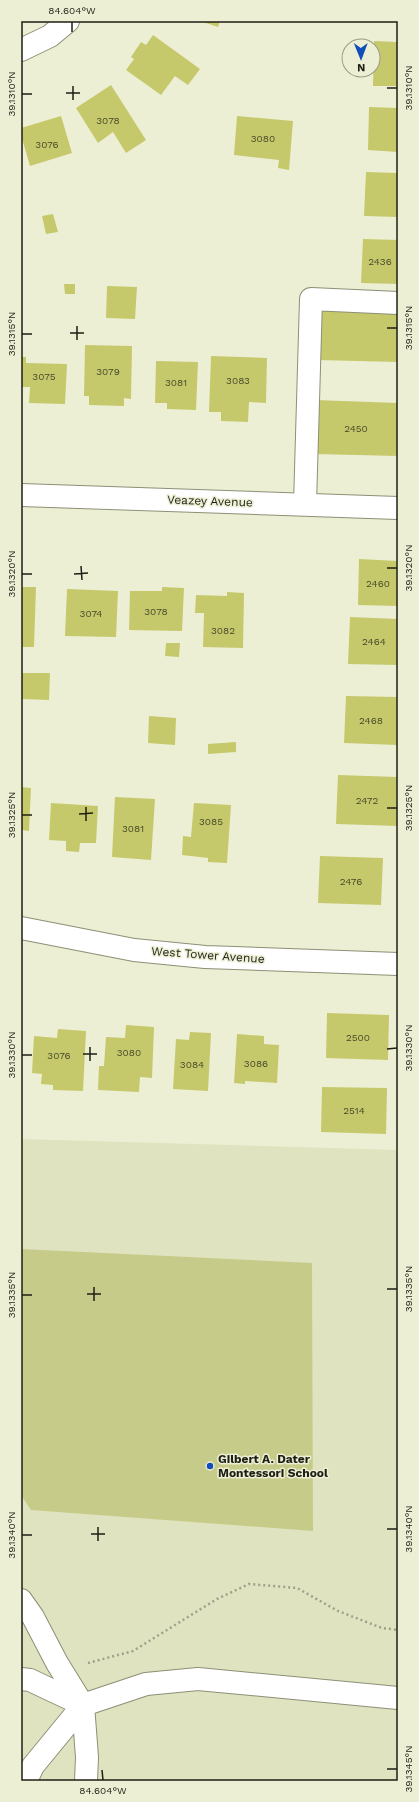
<svg xmlns="http://www.w3.org/2000/svg" width="419" height="1802" font-family="'Work Sans',sans-serif">
<style>
.built{fill:#e0e3c0}
.green{fill:#c7cb89}
.building{fill:#c5c96b}
.lines{fill:none;stroke-linecap:round;stroke-linejoin:round}
.minor-casing{stroke:#8d8f76;stroke-width:24}
.path{stroke:#9ea08b;stroke-width:2.5;stroke-dasharray:2 3;stroke-linecap:butt}
.minor{stroke:#fff;stroke-width:22}
.ticks{fill:none;stroke:#1e1f15;stroke-width:1.5}
.poi-dot{fill:#114eba;stroke:#edefd4;stroke-width:1.5}
.labels{text-anchor:middle;stroke-width:3;stroke-linejoin:round;paint-order:stroke}
.number-label{font-size:10px;fill:#484a2a}
.street-label{font-size:12px;fill:#1e1f15;stroke:#edefd4}
.poi-label{font-size:12px;font-weight:bold;fill:#1e1f15;stroke:#edefd4;text-anchor:start}
.neatline{fill:none;stroke:#1e1f15;stroke-width:1.5}
.ticks-label{font-size:10px;text-anchor:middle;fill:#1e1f15}
</style>
<rect width="100%" height="100%" fill="#edefd4"/>
<!-- built -->
<polygon class="built" points="21,1139 398,1150 398,1781 21,1781"/>
<!-- green -->
<polygon class="green" points="21,1249 312,1263 313,1531 31,1510 21,1495"/>
<!-- building -->
<g class="building">
<polygon points="200,21 220,21 218,27"/>
<polygon points="153,35 200,69 188,85 175,76 161,95 126,70 134,59 131,57 141,42 146,45"/>
<polygon points="374,41 398,42 398,86 373,86"/>
<polygon points="111,85 146,140 126,153 113,132 98,143 76,108"/>
<polygon points="369,107 398,108 398,152 368,150"/>
<polygon points="61,116 72,153 30,166 21,135 21,128"/>
<polygon points="237,116 293,121 289,170 278,168 279,160 234,155"/>
<polygon points="366,172 398,173 398,217 364,216"/>
<polygon points="53,214 58,232 46,234 42,216"/>
<polygon points="363,239 398,240 398,284 361,283"/>
<polygon points="64,284 75,284 75,294 65,294"/>
<polygon points="107,286 137,287 135,319 106,318"/>
<polygon points="319,306 398,309 398,362 317,360"/>
<polygon points="85,345 132,346 131,399 124,398 124,406 89,405 89,396 84,396"/>
<polygon points="211,356 267,358 266,403 249,402 248,422 221,421 221,412 209,412"/>
<polygon points="21,357 26,357 26,363 67,364 65,404 29,403 30,387 21,387"/>
<polygon points="156,361 198,362 196,410 167,409 167,403 155,403"/>
<polygon points="315,400 398,403 398,456 314,454"/>
<polygon points="359,559 398,561 398,606 358,605"/>
<polygon points="21,587 36,587 34,647 21,647"/>
<polygon points="162,587 184,588 182,631 129,630 130,591 162,591"/>
<polygon points="67,589 118,591 116,637 65,636"/>
<polygon points="227,592 244,593 243,648 203,647 204,613 195,613 196,595 227,596"/>
<polygon points="350,617 398,619 398,665 348,664"/>
<polygon points="166,643 180,643 179,657 165,656"/>
<polygon points="21,673 50,673 49,700 21,699"/>
<polygon points="346,696 398,697 398,745 344,743"/>
<polygon points="149,716 176,718 175,745 148,743"/>
<polygon points="236,742 236,752 208,754 208,744"/>
<polygon points="338,775 398,777 398,826 336,824"/>
<polygon points="21,787 31,788 29,831 21,830"/>
<polygon points="115,797 155,799 151,860 112,857"/>
<polygon points="51,803 98,806 96,843 80,843 79,852 66,851 66,841 49,840"/>
<polygon points="194,803 231,805 227,863 208,862 208,858 182,855 183,836 191,837"/>
<polygon points="320,856 383,858 381,905 318,903"/>
<polygon points="327,1013 389,1015 388,1060 326,1058"/>
<polygon points="126,1025 154,1027 152,1078 140,1077 139,1092 98,1090 99,1066 104,1066 106,1037 125,1038"/>
<polygon points="58,1029 86,1031 83,1091 53,1090 53,1085 41,1084 42,1074 32,1073 34,1036 57,1038"/>
<polygon points="190,1032 211,1033 208,1091 173,1089 176,1039 189,1040"/>
<polygon points="237,1034 264,1036 264,1044 279,1045 277,1083 245,1081 245,1084 234,1083"/>
<polygon points="322,1087 387,1088 386,1134 321,1132"/>
</g>
<g class="lines">
<defs>
<g id="minor">
<polyline points="21,50 50,36 68,21"/>
<polyline points="21,495 398,508"/>
<polyline points="305,504 311,299 398,303"/>
<polyline points="21,928 134,950 205,957 398,964"/>
<polyline points="21,1600 33,1617 57,1663 83,1705 87,1757 86,1781"/>
<polyline points="21,1679 30,1680 83,1705"/>
<polyline points="26,1781 33,1766 83,1705 146,1684 198,1679 398,1698"/>
</g>
</defs>
<!-- minor casing -->
<use href="#minor" class="minor-casing"/>
<!-- path -->
<polyline class="path" points="88,1663 133,1651 217,1599 249,1584 297,1588 338,1611 382,1628 398,1630"/>
<!-- minor -->
<use href="#minor" class="minor"/>
</g>
<!-- ticks -->
<path class="ticks" d="M72 22V32M73 86V100M387 88H397M66 93H80M22 94H32M77 326V340M387 328H397M70 333H84M22 334H32M81 566 82 580M387 568H397M22 574H32M74 574 88 573M86 807V821M387 808H397M79 814 93 813M22 815H32M90 1047V1061M387 1049 397 1048M83 1054H97M22 1055H32M94 1287V1301M387 1289H397M87 1294H101M22 1295H32M98 1527V1541M387 1529H397M91 1534H105M22 1535H32M387 1769H397M102 1770 103 1780"/>
<!-- markers -->
<circle class="poi-dot" cx="210" cy="1466" r="4"/>
<g class="labels">
<!-- number labels -->
<g class="number-label">
<text x="108" y="124">3078</text>
<text x="263" y="142">3080</text>
<text x="47" y="148">3076</text>
<text x="380" y="265">2436</text>
<text x="108" y="375">3079</text>
<text x="44" y="380">3075</text>
<text x="238" y="384">3083</text>
<text x="176" y="386">3081</text>
<text x="356" y="432">2450</text>
<text x="378" y="587">2460</text>
<text x="156" y="615">3078</text>
<text x="91" y="617">3074</text>
<text x="223" y="634">3082</text>
<text x="374" y="645">2464</text>
<text x="371" y="724">2468</text>
<text x="367" y="804">2472</text>
<text x="211" y="825">3085</text>
<text x="133" y="832">3081</text>
<text x="351" y="885">2476</text>
<text x="358" y="1041">2500</text>
<text x="129" y="1056">3080</text>
<text x="59" y="1059">3076</text>
<text x="256" y="1067">3086</text>
<text x="192" y="1068">3084</text>
<text x="354" y="1114">2514</text>
</g>
<!-- street labels -->
<g class="street-label">
<text transform="translate(210 501) rotate(2)" y="4">Veazey Avenue</text>
<text transform="translate(208 955) rotate(4)" y="4">West Tower Avenue</text>
</g>
<!-- poi labels -->
<g class="poi-label">
<text x="218" y="1463">Gilbert A. Dater<tspan x="218" dy="14">Montessori School</tspan></text>
</g>
</g>
<!-- border -->
<rect width="419" height="1802" fill="none" stroke="#edefd4" stroke-width="44"/>
<!-- north arrow -->
<g transform="translate(361 58) rotate(179)"><circle r="19" fill="#edefd4" stroke="#9a9c88"/>
<path d="M0-3L7 15L0 10L-7 15Z" fill="#114eba"/>
<text y="-6" font-size="11" font-weight="bold" text-anchor="middle" fill="#1e1f15">N</text>
</g>
<rect x="22" y="22" width="375" height="1758" class="neatline"/>
<g class="ticks-label">
<text x="72" y="14">84.604°W</text>
<text transform="translate(408 88) rotate(-90)" y="4">39.1310°N</text>
<text transform="translate(11 94) rotate(-90)" y="4">39.1310°N</text>
<text transform="translate(408 328) rotate(-90)" y="4">39.1315°N</text>
<text transform="translate(11 334) rotate(-90)" y="4">39.1315°N</text>
<text transform="translate(408 568) rotate(-90)" y="4">39.1320°N</text>
<text transform="translate(11 574) rotate(-90)" y="4">39.1320°N</text>
<text transform="translate(408 808) rotate(-90)" y="4">39.1325°N</text>
<text transform="translate(11 815) rotate(-90)" y="4">39.1325°N</text>
<text transform="translate(408 1048) rotate(-90)" y="4">39.1330°N</text>
<text transform="translate(11 1055) rotate(-90)" y="4">39.1330°N</text>
<text transform="translate(408 1289) rotate(-90)" y="4">39.1335°N</text>
<text transform="translate(11 1295) rotate(-90)" y="4">39.1335°N</text>
<text transform="translate(408 1529) rotate(-90)" y="4">39.1340°N</text>
<text transform="translate(11 1535) rotate(-90)" y="4">39.1340°N</text>
<text transform="translate(408 1769) rotate(-90)" y="4">39.1345°N</text>
<text x="103" y="1794">84.604°W</text>
</g>
</svg>
